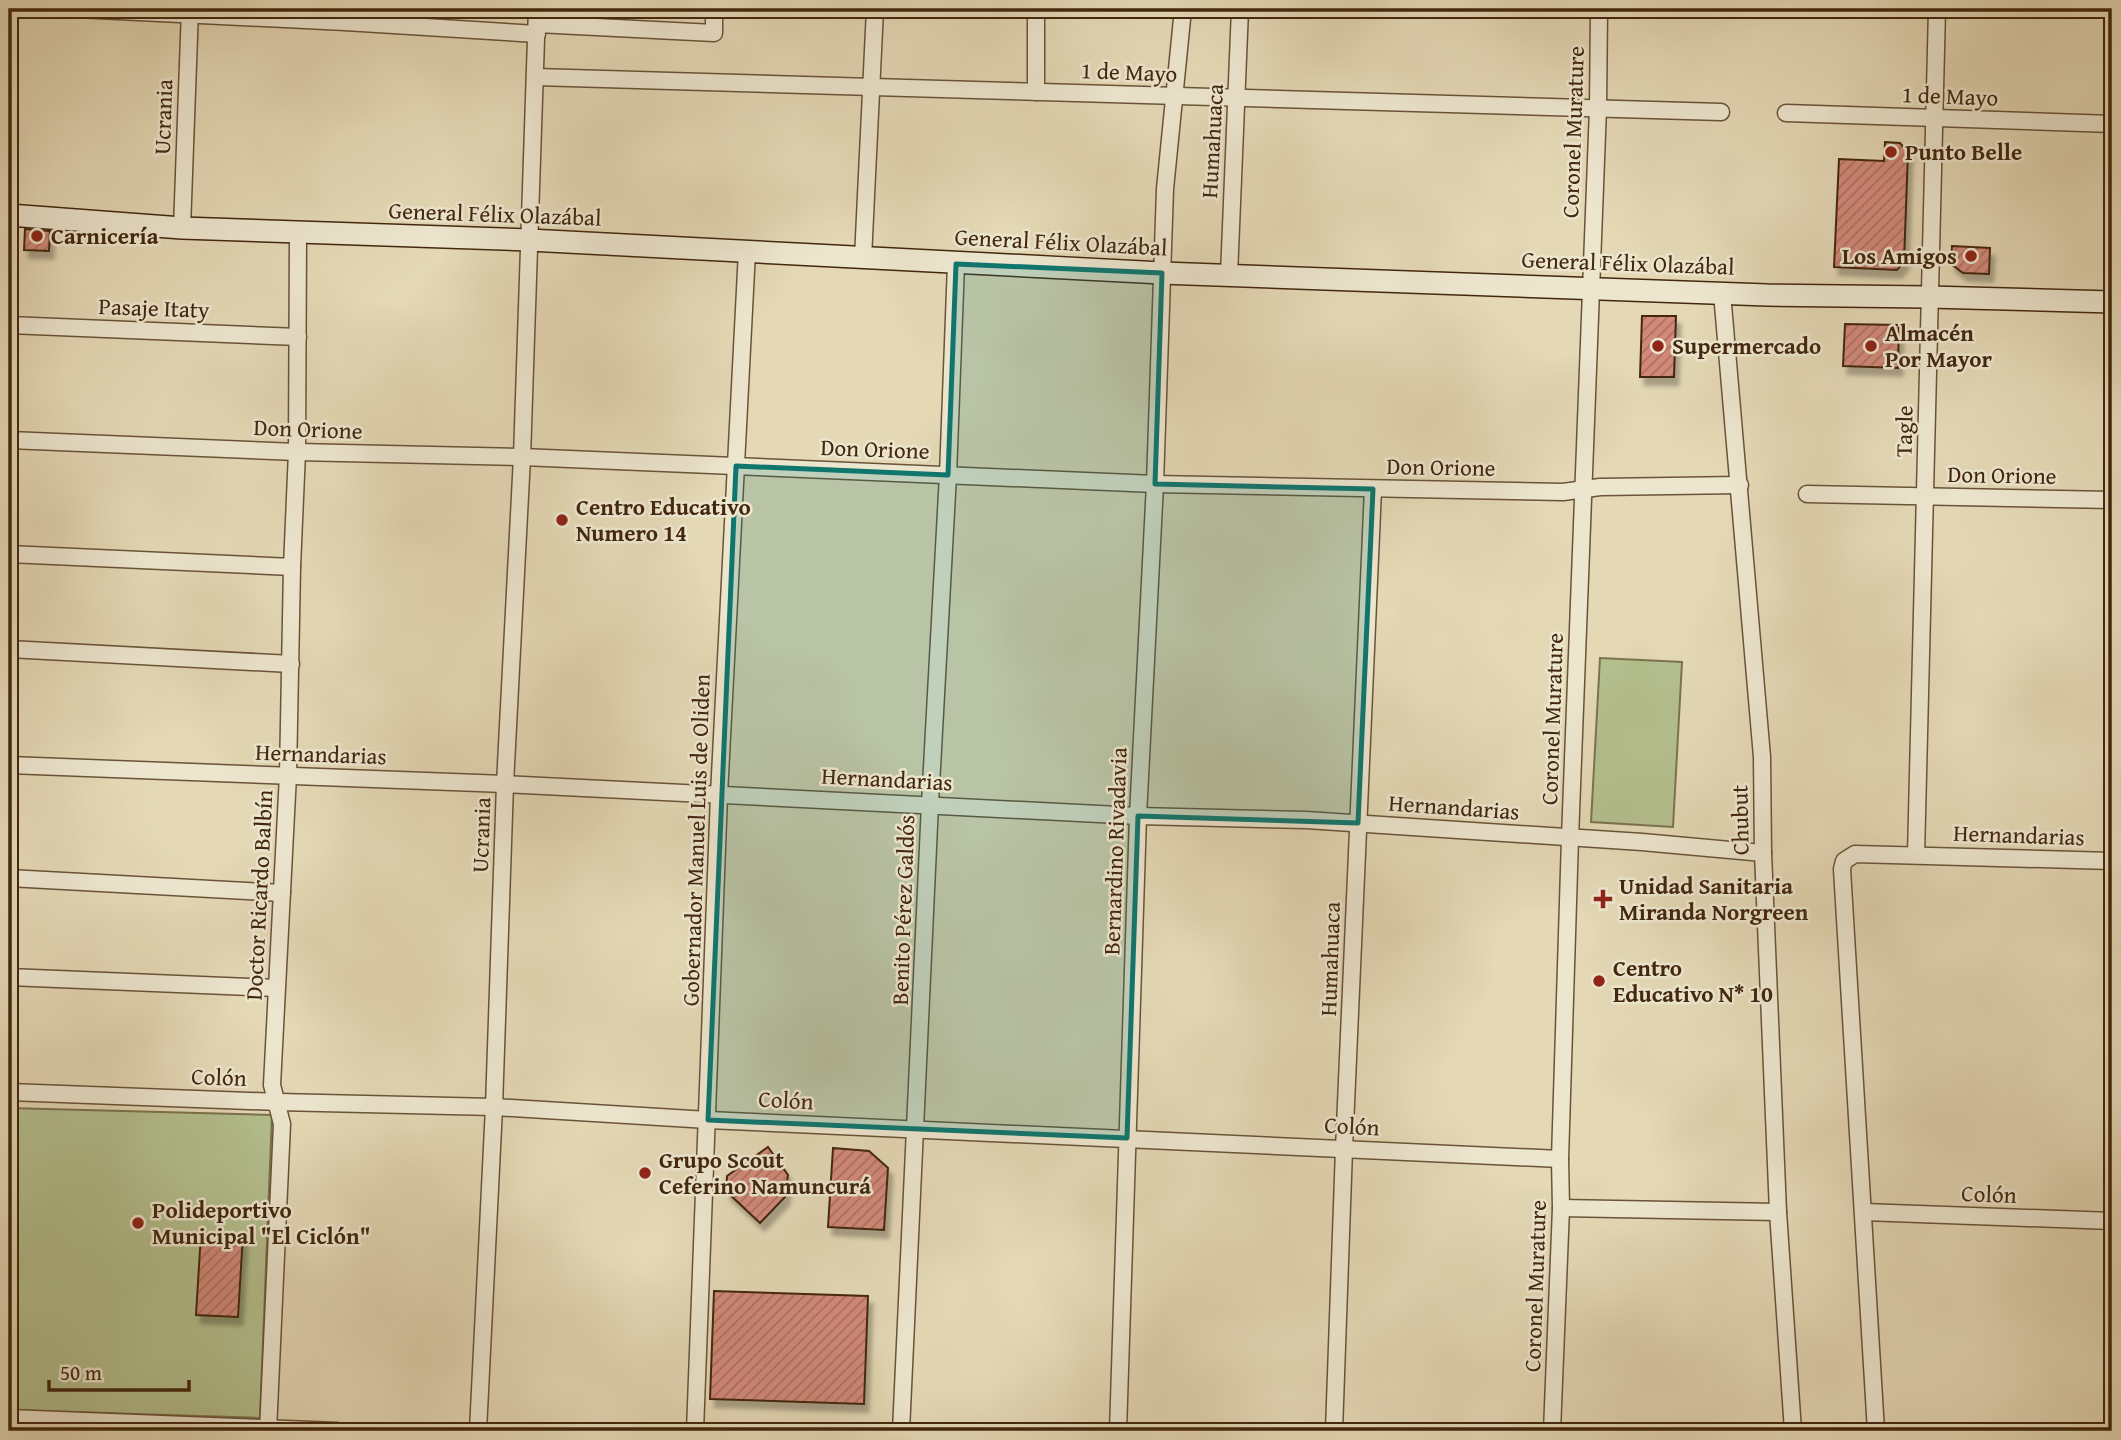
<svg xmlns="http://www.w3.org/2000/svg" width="2121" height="1440" font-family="'Gentium Book Plus',serif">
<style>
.park{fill:#b4bf8e;stroke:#7b734e;stroke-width:2}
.building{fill:url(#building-hatch);stroke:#42270e;stroke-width:2;filter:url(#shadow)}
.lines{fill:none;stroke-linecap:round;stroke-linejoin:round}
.street-casing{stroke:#6a5338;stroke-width:19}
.secondary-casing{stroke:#42270e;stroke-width:24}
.street{stroke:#ede6cf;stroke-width:16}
.secondary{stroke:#ede6cf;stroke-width:21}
.marked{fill:#0f766e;fill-opacity:0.2;stroke:#0f766e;stroke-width:5;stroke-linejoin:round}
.poi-dot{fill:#8f2418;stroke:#ede6cf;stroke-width:2.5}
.labels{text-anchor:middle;stroke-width:5;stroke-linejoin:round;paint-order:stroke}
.street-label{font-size:23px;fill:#42270e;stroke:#ede6cf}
.poi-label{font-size:23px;font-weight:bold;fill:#42270e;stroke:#ede6cf;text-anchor:start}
</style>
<defs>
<pattern id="building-hatch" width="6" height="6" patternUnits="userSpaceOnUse" patternTransform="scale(1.75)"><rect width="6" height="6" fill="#d2897a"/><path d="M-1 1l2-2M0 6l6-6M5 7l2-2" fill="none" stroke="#ac7062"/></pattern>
<filter id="shadow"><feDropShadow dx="4.5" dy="8" stdDeviation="2" flood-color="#0004"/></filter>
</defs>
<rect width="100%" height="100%" fill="#e4d8b5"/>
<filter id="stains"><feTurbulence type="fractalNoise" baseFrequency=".00286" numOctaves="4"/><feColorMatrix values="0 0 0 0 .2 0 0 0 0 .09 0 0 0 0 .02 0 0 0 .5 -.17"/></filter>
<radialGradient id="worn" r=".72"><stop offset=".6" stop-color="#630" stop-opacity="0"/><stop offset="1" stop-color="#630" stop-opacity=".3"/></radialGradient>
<!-- park -->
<g class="park">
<polygon points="1600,658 1682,662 1673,827 1591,822"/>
<polygon points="9,1108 272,1115 260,1418 9,1410"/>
</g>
<!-- building -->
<g class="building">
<polygon points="1885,142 1900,143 1908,152 1904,262 1897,270 1834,267 1839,159 1884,161"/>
<polygon points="25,229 50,231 49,251 24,250"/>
<polygon points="1952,246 1990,248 1989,274 1963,273 1951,264"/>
<polygon points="1642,316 1676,316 1674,377 1640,377"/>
<polygon points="1845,324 1899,325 1898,368 1843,366"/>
<polygon points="768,1147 788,1175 785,1197 760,1223 726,1191 727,1176"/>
<polygon points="833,1148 869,1151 888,1168 884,1230 828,1227"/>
<polygon points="201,1233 243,1235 238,1317 196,1315"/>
<polygon points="714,1291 868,1296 864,1404 710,1399"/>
</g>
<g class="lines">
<defs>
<g id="street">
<polyline points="77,9 345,22 537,34"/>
<polyline points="1036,9 1036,92"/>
<polyline points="537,24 714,33 714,9"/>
<polyline points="536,77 1721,112"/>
<polyline points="1786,113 2112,124"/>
<polyline points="182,228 190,9"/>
<polyline points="863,258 875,9"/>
<polyline points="1229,275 1240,9"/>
<polyline points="1722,293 1762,757 1763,853 1778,1212 1793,1431"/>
<polyline points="9,325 298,337"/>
<polyline points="9,440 297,452 522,457 1155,484 1563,492 1600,487 1740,485"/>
<polyline points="1807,494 2112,500"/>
<polyline points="9,554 292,567"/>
<polyline points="9,649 291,664"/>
<polyline points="9,765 505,784 1138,816 1306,820 1642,842 1763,853"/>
<polyline points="1916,855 1937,9"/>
<polyline points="9,878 282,893"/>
<polyline points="9,977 276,988"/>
<polyline points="9,1092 278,1102 494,1107 708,1120 1560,1159"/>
<polyline points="1561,1208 1778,1212"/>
<polyline points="1864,1212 2112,1221"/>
<polyline points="9,1418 337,1431"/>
<polyline points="268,1431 282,1124 272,1085 288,775 292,567 297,452 298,233"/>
<polyline points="478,1431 494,1107 505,784 522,457 537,9"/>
<polyline points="695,1431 719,795 747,251"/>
<polyline points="901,1431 930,804 948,475 956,264"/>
<polyline points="1118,1431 1138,816 1155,484 1165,189 1183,9"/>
<polyline points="1334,1431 1344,1149 1373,489"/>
<polyline points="1552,1431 1561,1208 1560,1159 1570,838 1598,108 1599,9"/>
<polyline points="1876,1431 1842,869 1844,861 1855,854 2112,861"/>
</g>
<polyline id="secondary" points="9,215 182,228 529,240 1162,273 1767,295 1929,297 2112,302"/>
</defs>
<!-- street casing -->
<use href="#street" class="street-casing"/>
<!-- secondary casing -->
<use href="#secondary" class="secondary-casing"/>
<!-- street -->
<use href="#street" class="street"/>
<!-- secondary -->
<use href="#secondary" class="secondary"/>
</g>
<!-- marked area -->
<path class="marked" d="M956 264 1162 273 1155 484 1373 489 1358 823 1138 816 1127 1138 708 1120 736 466 948 475Z"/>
<!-- markers -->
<g class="poi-dot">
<circle cx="1891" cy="152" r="7"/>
<circle cx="37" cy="236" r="7"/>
<circle cx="1971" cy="256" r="7"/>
<circle cx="1658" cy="346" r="7"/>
<circle cx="1871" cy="346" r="7"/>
<circle cx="562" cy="520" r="7"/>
<path d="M1599.5 888.5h7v7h7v7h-7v7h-7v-7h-7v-7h7z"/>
<circle cx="1599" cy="981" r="7"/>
<circle cx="645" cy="1173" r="7"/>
<circle cx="138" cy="1223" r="7"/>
</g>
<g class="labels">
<!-- street labels -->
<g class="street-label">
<text transform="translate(1129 72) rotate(2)" y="8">1 de Mayo</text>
<text transform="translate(1950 96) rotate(2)" y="8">1 de Mayo</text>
<text transform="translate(163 117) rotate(-88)" y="8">Ucrania</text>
<text transform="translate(1573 132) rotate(-88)" y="8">Coronel Murature</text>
<text transform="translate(1212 141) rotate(-87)" y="8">Humahuaca</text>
<text transform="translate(495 214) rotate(2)" y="8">General Félix Olazábal</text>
<text transform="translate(1061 242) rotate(3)" y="8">General Félix Olazábal</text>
<text transform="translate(1628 263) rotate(2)" y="8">General Félix Olazábal</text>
<text transform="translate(154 308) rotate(2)" y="8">Pasaje Itaty</text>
<text transform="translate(308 429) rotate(2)" y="8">Don Orione</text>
<text transform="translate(1904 431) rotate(-89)" y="8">Tagle</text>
<text transform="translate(875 449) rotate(2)" y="8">Don Orione</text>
<text transform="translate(1441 467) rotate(1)" y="8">Don Orione</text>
<text transform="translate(2002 475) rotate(1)" y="8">Don Orione</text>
<text transform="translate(1552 719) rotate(-88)" y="8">Coronel Murature</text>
<text transform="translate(321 754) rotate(2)" y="8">Hernandarias</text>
<text transform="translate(887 779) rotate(3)" y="8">Hernandarias</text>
<text transform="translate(1454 807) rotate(4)" y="8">Hernandarias</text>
<text transform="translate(1740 820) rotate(-91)" y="8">Chubut</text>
<text transform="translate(481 835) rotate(-88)" y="8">Ucrania</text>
<text transform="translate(2019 835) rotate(2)" y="8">Hernandarias</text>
<text transform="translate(696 840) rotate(-88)" y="8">Gobernador Manuel Luis de Oliden</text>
<text transform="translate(1115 851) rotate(-88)" y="8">Bernardino Rivadavia</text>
<text transform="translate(259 895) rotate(-87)" y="8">Doctor Ricardo Balbín</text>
<text transform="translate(903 910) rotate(-88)" y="8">Benito Pérez Galdós</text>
<text transform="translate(1330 959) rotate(-88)" y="8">Humahuaca</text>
<text transform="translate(219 1077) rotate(2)" y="8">Colón</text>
<text transform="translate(786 1100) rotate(3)" y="8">Colón</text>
<text transform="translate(1352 1126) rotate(3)" y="8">Colón</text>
<text transform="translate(1989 1194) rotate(2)" y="8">Colón</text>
<text transform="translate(1535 1286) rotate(-88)" y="8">Coronel Murature</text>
</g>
<!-- poi labels -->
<g class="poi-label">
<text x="1905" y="160">Punto Belle</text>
<text x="51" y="244">Carnicería</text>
<text x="1957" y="264" text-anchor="end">Los Amigos</text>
<text x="1885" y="341">Almacén<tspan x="1885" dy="26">Por Mayor</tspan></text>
<text x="1672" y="354">Supermercado</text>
<text x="576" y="515">Centro Educativo<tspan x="576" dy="26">Numero 14</tspan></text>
<text x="1619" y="894">Unidad Sanitaria<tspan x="1619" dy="26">Miranda Norgreen</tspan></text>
<text x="1613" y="976">Centro<tspan x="1613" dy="26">Educativo N* 10</tspan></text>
<text x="659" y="1168">Grupo Scout<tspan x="659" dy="26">Ceferino Namuncurá</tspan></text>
<text x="152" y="1218">Polideportivo<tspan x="152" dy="26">Municipal "El Ciclón"</tspan></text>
</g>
</g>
<!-- margin -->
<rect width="2121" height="1440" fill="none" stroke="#e4d8b5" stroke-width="35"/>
<rect x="10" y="10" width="2100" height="1419" fill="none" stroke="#42270e" stroke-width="3.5"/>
<rect x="18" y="18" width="2086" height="1405" fill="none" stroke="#42270e" stroke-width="2"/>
<!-- scale -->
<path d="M49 1380v10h140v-10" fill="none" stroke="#42270e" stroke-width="3.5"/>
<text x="60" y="1380" font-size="21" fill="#42270e" stroke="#ede6cf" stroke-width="5" paint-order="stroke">50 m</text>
<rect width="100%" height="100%" filter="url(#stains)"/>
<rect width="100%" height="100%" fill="url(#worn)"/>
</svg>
